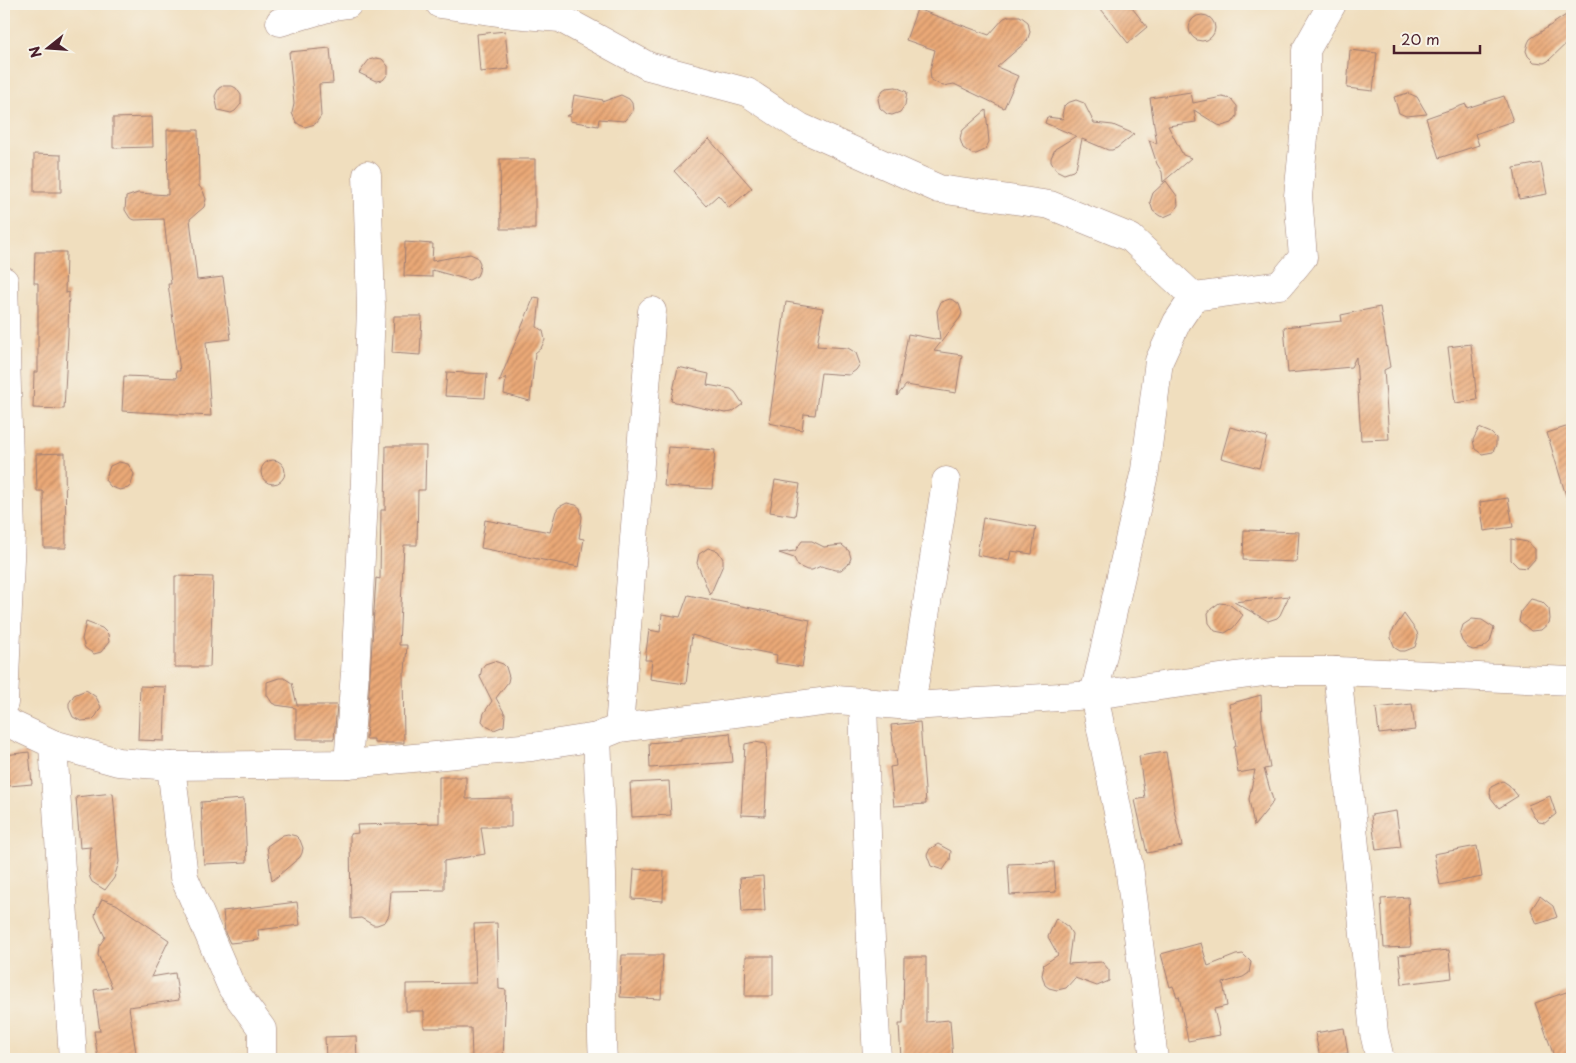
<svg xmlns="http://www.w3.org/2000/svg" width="1576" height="1063" font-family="'Playpen Sans',sans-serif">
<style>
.building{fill:url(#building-hatch)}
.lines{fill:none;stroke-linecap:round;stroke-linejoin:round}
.minor-casing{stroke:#9d7e74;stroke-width:29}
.minor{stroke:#fff;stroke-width:28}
</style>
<defs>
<pattern id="building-hatch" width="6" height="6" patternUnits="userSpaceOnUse" patternTransform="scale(1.25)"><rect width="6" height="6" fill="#eaa977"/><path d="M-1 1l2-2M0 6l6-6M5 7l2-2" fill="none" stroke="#c08962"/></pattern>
</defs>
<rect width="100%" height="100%" fill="#f7f3e8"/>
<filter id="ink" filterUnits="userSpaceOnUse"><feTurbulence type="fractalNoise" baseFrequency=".02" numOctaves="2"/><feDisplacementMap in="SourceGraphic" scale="10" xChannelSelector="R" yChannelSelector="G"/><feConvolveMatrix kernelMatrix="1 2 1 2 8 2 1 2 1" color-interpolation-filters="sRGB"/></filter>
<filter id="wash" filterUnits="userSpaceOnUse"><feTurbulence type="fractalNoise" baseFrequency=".0096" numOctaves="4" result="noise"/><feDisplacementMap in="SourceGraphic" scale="20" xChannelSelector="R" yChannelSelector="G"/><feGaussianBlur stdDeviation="1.12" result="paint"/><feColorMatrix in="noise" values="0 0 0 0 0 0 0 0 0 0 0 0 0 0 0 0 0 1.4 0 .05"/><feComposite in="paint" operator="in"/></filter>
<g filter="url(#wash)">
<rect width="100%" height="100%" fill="#f0debe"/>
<g id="blocks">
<!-- building -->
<g class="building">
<polygon points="1097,4 1129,4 1147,27 1128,43"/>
<polygon points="917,9 989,35 1004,18 1009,16 1020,16 1028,22 1030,32 1027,41 997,67 1018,76 1004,108 954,84 943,86 931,80 930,70 935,50 906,40"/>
<polygon points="1572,11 1572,38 1548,61 1544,63 1534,62 1528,56 1526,51 1528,43 1530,39"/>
<circle cx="1202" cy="28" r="13"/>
<polygon points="505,31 509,69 480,72 477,34"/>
<polygon points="330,48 333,83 319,84 321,116 315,124 305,127 300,125 296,122 292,113 294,104 289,52"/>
<polygon points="1350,50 1377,53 1373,91 1347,88"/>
<polygon points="376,58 382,59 388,66 388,74 383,80 376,81 359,73 369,60"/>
<polygon points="223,86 232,86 236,88 241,95 241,104 235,111 231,113 218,110 215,96 219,88"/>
<polygon points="896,87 907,92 905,105 900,112 892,115 887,114 880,108 878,99 883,90 886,88"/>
<polygon points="1191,92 1193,103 1222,97 1231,99 1237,106 1237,116 1232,123 1222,126 1218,125 1194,110 1196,122 1168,126 1183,155 1191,158 1163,182 1162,172 1157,164 1149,140 1157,144 1150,98"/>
<polygon points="1408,93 1417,97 1427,114 1406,116 1399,113 1394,97"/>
<polygon points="574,95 603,100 602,102 621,95 629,99 632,103 633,111 624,121 599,119 598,126 570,121 570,116 566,116 571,114"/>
<polygon points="1504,96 1513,121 1475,134 1479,145 1439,158 1426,118 1466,104 1467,108"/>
<polygon points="1076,100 1084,103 1094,123 1113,125 1134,134 1117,148 1112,150 1108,150 1082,139 1076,168 1073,171 1064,174 1056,170 1051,162 1051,158 1055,149 1076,136 1045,123 1047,117 1063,119 1062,115 1064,106 1067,103"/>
<polygon points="986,110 989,142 985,150 976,154 972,154 963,148 960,139 961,134 963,130"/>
<polygon points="152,117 153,147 113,148 113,118"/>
<polygon points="167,130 198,130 199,186 203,191 206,199 204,207 190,219 197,280 223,277 231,339 206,342 211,416 122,411 124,376 177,378 176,371 180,371 168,284 171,284 164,219 135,220 130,218 125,210 126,197 138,193 168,195"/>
<polygon points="709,139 752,188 729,208 718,195 706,206 674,171"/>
<polygon points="34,154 61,155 61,192 34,192"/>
<polygon points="500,159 535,159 535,229 501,229"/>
<polygon points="1541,163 1547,194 1519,199 1514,168"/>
<polygon points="1166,181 1177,196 1178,205 1173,213 1164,217 1160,216 1153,211 1150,202 1153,193"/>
<polygon points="405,242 433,244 432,261 470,254 477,257 480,263 479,271 477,276 469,280 432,270 432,277 404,276"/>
<polygon points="35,252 66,252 65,293 69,292 68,334 64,409 33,408 34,372 38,372 38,283 34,283"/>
<polygon points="534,297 540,298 537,327 543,331 545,340 541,348 535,353 530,401 504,394 506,377 499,382"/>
<polygon points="950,299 955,301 959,304 962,313 960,318 934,351 962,355 956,393 906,385 897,396 908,334 940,340 937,311 941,302"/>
<polygon points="786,302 823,308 817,346 848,348 856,353 860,364 856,370 849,375 821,373 815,415 804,414 802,430 769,423"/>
<polygon points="1380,307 1390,367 1384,370 1389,439 1361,440 1356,357 1351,367 1288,373 1284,327 1342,321 1341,315"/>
<polygon points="394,316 422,316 420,355 392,353"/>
<polygon points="1471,344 1477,400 1455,403 1448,347"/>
<polygon points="678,367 709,374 707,385 731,389 735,392 743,404 732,412 725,413 671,401"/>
<polygon points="447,372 487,374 485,398 445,396"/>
<polygon points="1572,425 1572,498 1567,499 1547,433"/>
<polygon points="1230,427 1267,437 1259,468 1221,458"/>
<polygon points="1479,428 1491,433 1496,438 1496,445 1493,452 1482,454 1475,449 1473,440"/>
<polygon points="386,446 426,446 425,490 418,490 417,545 404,545 399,645 407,645 405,672 403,672 404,743 374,743 374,739 366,739 376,578 380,579 381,510 385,510"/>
<polygon points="668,447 715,450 712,489 664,486"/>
<polygon points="65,453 66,548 44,548 43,491 37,491 36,454"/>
<circle cx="273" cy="472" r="12"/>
<polygon points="119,462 128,464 134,474 131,485 128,488 120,490 111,487 105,480 110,466"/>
<polygon points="775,480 800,484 795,516 770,512"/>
<polygon points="1508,498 1513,527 1484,531 1480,502"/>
<polygon points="567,503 576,505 580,508 582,517 579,538 584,539 579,567 481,548 485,520 550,532 556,511 559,507"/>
<polygon points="983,518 1036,527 1032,554 1011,551 1009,561 977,555"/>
<polygon points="1244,530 1299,532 1297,562 1243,560"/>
<polygon points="1511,539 1527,542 1535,549 1535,559 1527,568 1518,567 1511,560"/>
<polygon points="802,541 812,541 824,547 842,545 849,551 851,558 849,563 841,570 836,570 821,566 812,570 807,570 798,566 794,558 779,553 795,551"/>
<polygon points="708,548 718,551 723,559 723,565 710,595 697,563 699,554"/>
<polygon points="175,576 213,577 210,667 175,667"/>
<polygon points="688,595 810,620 802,667 776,663 777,655 726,645 692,635 686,684 650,679 652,660 645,660 649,630 660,632 662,614 680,617"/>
<polygon points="1289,596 1280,615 1277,618 1268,621 1234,602"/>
<polygon points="1531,599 1542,602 1549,609 1550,619 1549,623 1541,630 1531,631 1519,621 1521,611"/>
<polygon points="1219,603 1229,604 1243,615 1233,628 1225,633 1215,631 1209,623 1208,613 1211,609"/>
<polygon points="1404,614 1417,632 1418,637 1415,647 1405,651 1400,651 1395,648 1391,638 1391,633"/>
<polygon points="1472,619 1482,620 1494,628 1490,642 1483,648 1473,650 1468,648 1462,641 1460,635 1463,625"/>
<polygon points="86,622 102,628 108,634 109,642 101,652 94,654 85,648 82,639"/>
<polygon points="494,661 503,664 506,667 509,677 508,682 496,698 505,714 504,726 494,730 486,726 482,721 484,713 492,701 480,677 482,668 485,664"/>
<polygon points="279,678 284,678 292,683 297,705 337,705 334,739 296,739 296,708 276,705 272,703 267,695 267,682"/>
<polygon points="140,686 166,687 164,741 138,740"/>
<polygon points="86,690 96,697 101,707 96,716 92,720 81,721 73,717 69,708 69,703 74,695"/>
<polygon points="1261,695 1262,721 1270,768 1264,769 1273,800 1271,805 1254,826 1249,799 1255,770 1238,773 1234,747 1236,746 1229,704"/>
<polygon points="1412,704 1415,730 1379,734 1376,708"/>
<polygon points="920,722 926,804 894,806 890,767 896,766 891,725"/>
<polygon points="730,733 733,762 650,768 649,743 681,740 681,738"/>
<polygon points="755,742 766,744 767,767 765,816 741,815 745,744"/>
<polygon points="29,752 32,784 9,786 5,755"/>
<polygon points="1166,752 1174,809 1182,846 1147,853 1135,800 1145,798 1139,756"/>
<polygon points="439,777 466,777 466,799 511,798 511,827 481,827 485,854 444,861 444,890 391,891 389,915 385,922 377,925 373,925 361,918 351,919 350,834 358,833 357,825 439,823"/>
<polygon points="669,781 671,815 632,817 630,783"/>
<polygon points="1503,781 1509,785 1518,796 1499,808 1491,798 1490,793 1491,787"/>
<polygon points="113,793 119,862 114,878 105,890 92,882 90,878 89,873 91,847 80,848 76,797"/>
<polygon points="1550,796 1556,814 1545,823 1539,822 1534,817 1528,805"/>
<polygon points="244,799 247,862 204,864 201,802"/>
<polygon points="1396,811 1401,847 1376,850 1371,815"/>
<polygon points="288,834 296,836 300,840 303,848 302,853 300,857 272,881 267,846 283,835"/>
<polygon points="938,844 951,851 950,860 943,870 931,866 927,855 930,849"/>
<polygon points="1477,846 1482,877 1440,885 1434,854"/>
<polygon points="1054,862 1056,892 1010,895 1008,864"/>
<polygon points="634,869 664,871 663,901 632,899"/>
<polygon points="763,876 765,911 742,912 740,878"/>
<polygon points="1540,896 1553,906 1557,917 1547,921 1537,924 1531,910"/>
<polygon points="1408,897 1411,947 1384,948 1381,899"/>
<polygon points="102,899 116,904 169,940 151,977 175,973 179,1000 129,1007 137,1059 98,1059 94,1031 100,1031 94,990 112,987 98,955 99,946 105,937 95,916 96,911"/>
<polygon points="297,902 300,925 258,930 259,940 230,943 225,933 223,911"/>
<polygon points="1056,918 1068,927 1072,934 1068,964 1102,962 1109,970 1109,981 1097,986 1075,978 1066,988 1057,990 1049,988 1045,985 1042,975 1044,966 1043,965 1058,955 1048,937"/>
<polygon points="497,923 499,989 506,990 503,1059 472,1059 471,1028 424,1028 424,1011 406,1011 406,984 476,983 474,924"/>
<polygon points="1201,943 1208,966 1236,955 1243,954 1251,962 1249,973 1243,977 1223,983 1227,1006 1214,1009 1220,1035 1188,1041 1179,996 1177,997 1173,986 1170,987 1161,954"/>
<polygon points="1449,950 1452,978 1402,984 1399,955"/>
<polygon points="622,955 663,955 661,999 620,997"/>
<polygon points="746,956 773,956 773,996 745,996"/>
<polygon points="904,957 926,957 926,1022 950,1020 953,1059 901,1059 899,1024 903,1024"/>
<polygon points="1572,990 1572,1059 1555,1059 1535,1003"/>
<polygon points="1344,1028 1348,1053 1320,1058 1315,1033"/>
<polygon points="356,1036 357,1059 326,1059 325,1037"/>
</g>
</g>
</g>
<g filter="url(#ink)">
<use href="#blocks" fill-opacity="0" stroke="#9d7e74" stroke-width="1"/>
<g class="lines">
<defs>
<g id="minor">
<polyline points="440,4 512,14 560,18 648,66 747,92 800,127 939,189 1050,205 1131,238 1194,297"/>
<polyline points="280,22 334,6 348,4"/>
<polyline points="4,281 11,535 4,703"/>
<polyline points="1337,671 1374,1033 1380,1059"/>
<polyline points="863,701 869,900 877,1059"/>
<polyline points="911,706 946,481"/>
<polyline points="4,721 53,744 118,762 171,766 348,764 532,747 597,737 619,728 837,700 911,706 1094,695 1272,671 1337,671 1572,681"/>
<polyline points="619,728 652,311"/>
<path d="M597 737C600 805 603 873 603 940 603 980 600 1020 603 1059"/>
<polyline points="53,744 73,1059"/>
<polyline points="348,764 355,672 365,480 371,307 367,175"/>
<polyline points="171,766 184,877 232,988 262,1029 262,1059"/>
<polyline points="1154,1059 1129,866 1094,695 1145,470 1159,361 1177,322 1194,297 1280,285 1303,257 1298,196 1306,118 1306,50 1332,4"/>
</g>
</defs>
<!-- minor casing -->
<use href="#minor" class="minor-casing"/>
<!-- minor -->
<use href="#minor" class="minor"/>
</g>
</g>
<!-- margin -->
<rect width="1576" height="1063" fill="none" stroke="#f7f3e8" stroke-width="20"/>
<!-- north arrow -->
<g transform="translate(48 48) rotate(253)" stroke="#f7f3e8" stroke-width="4" paint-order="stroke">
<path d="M0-4L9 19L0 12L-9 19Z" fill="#4a1f2b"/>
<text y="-8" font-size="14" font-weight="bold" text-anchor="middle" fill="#4a1f2b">N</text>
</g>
<!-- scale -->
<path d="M1394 45v8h86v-8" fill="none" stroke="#4a1f2b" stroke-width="2.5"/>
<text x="1401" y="45" font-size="15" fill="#4a1f2b" stroke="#f7f3e8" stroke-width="4" paint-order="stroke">20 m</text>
</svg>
